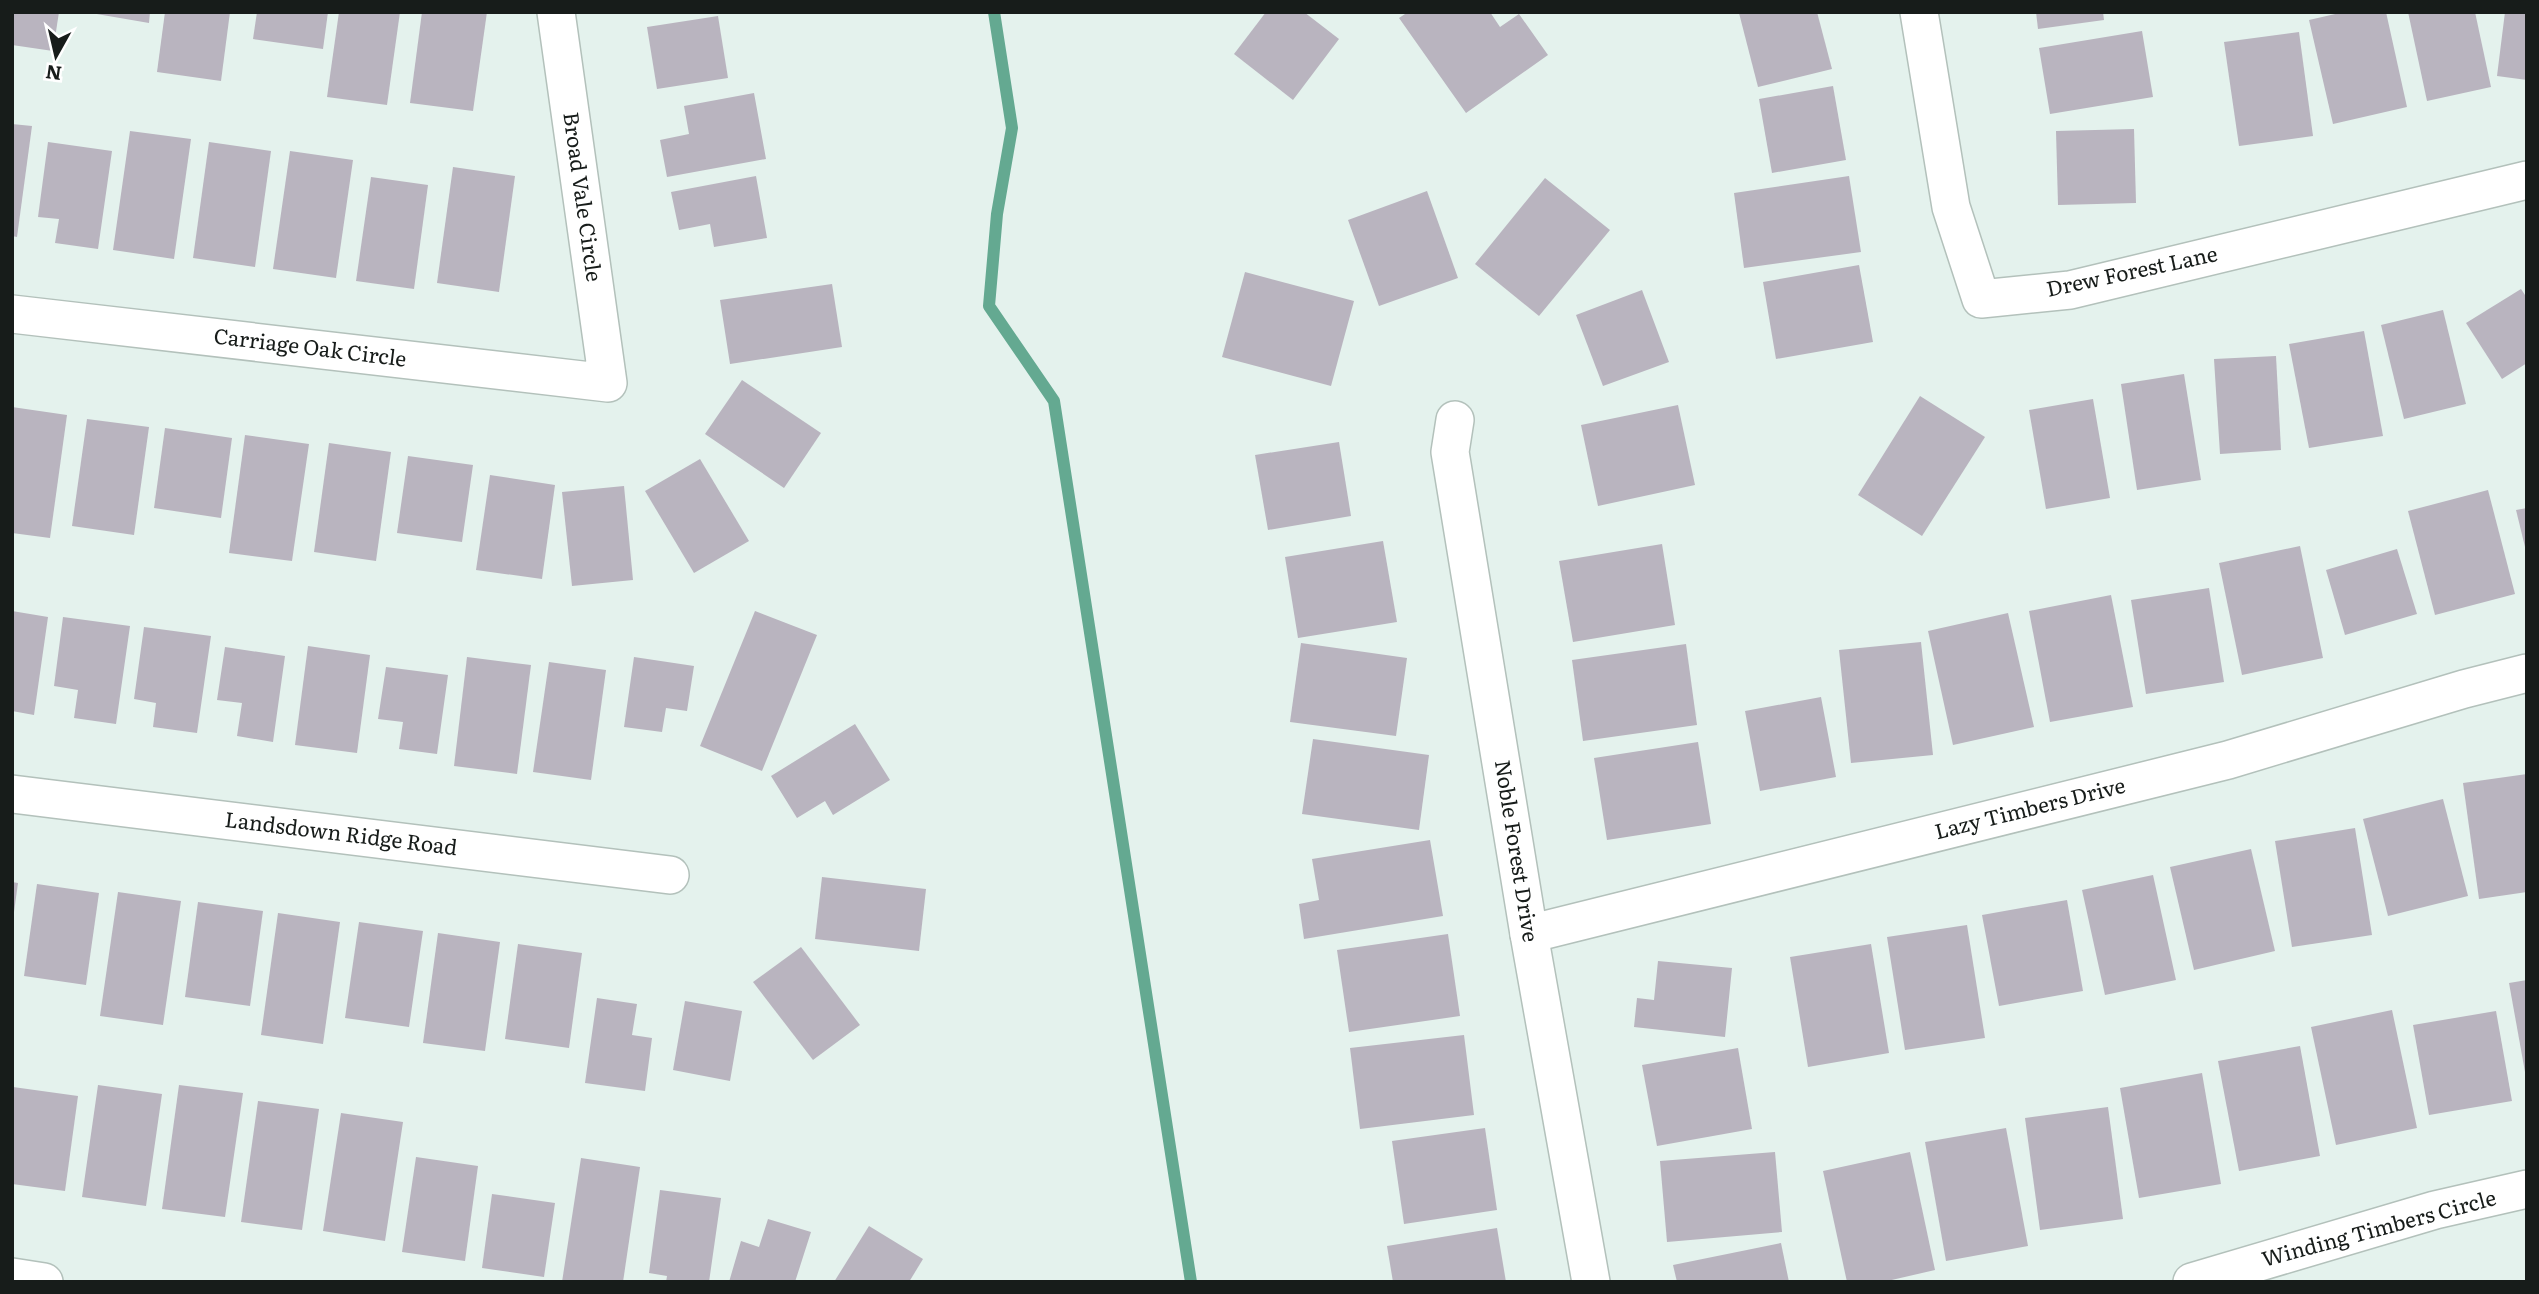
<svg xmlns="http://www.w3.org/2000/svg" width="2539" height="1294" font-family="Literata,serif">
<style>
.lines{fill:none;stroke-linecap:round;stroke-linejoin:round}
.stream{stroke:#64a991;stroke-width:12}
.building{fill:#b9b4bf}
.minor-casing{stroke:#b3c1bb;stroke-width:40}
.minor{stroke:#fff;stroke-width:37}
.labels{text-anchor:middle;stroke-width:7;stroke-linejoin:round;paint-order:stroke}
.street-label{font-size:21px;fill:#171c1a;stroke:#fff}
</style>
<rect width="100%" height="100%" fill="#e4f2ed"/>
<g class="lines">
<!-- stream -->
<polyline class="stream" points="994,12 1012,128 997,214 989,306 1054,401 1191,1282"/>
</g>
<!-- building -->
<g class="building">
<polygon points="12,12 59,12 53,51 12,45"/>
<polygon points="85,12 150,12 149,23"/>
<polygon points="165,12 230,12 221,81 157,72"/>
<polygon points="257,12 328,12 323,49 253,39"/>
<polygon points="339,12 400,12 387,105 327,97"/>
<polygon points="422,12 487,12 473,111 410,103"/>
<polygon points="1266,12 1304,12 1339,39 1293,100 1234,54"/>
<polygon points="1408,12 1490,12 1500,27 1519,14 1548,55 1466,113 1399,18"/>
<polygon points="1817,12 1832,69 1758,87 1739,13"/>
<polygon points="2036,12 2103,12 2104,20 2038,29"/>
<polygon points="2344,12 2386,12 2407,107 2333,124 2309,20"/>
<polygon points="2408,12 2475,12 2491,87 2427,101"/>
<polygon points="2505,12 2527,12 2527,80 2497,76"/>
<polygon points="718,16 728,78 657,89 647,27"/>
<polygon points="2142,31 2153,97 2050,114 2039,48"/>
<polygon points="2299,32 2313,136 2239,146 2224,42"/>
<polygon points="1833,86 1846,160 1772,173 1759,99"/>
<polygon points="754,93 766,159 667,177 660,140 689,134 684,106"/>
<polygon points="12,124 32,126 17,237 12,236"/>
<polygon points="2134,129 2136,203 2058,205 2056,131"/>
<polygon points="130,131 191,139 174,259 113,250"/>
<polygon points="48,142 112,151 98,249 55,243 59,219 38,217"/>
<polygon points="209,142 271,151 255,267 193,258"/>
<polygon points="290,151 353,160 336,278 273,269"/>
<polygon points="453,167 515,176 499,292 437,283"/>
<polygon points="756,176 767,238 714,247 710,224 679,230 671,192"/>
<polygon points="1849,176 1861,252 1744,268 1734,193"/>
<polygon points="371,177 428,185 414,289 356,281"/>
<polygon points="1545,178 1610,230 1539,316 1475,264"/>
<polygon points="1427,191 1458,278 1379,306 1348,220"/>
<polygon points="1859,265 1873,342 1776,359 1763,282"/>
<polygon points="1245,272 1354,301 1331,386 1222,357"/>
<polygon points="832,284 842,347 730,364 720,300"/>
<polygon points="2521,289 2527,298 2527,363 2502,379 2466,323"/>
<polygon points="1642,290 1669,362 1603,386 1576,315"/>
<polygon points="2443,310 2466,404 2404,419 2381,325"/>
<polygon points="2364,331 2383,436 2309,448 2289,344"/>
<polygon points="2276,356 2281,450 2220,454 2214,359"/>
<polygon points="2184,374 2201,480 2137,490 2121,384"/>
<polygon points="742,380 821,433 784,488 705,434"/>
<polygon points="1920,396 1985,437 1922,536 1858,495"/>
<polygon points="2093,399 2110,498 2046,509 2029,410"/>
<polygon points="1678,405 1695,485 1598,506 1581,425"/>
<polygon points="12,407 67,415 50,538 12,533"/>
<polygon points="87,419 149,427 134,535 72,526"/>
<polygon points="165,428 232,438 221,518 154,508"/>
<polygon points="245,435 309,444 292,561 229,553"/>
<polygon points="1339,442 1351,516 1268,530 1255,455"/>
<polygon points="329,443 391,452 376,561 314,552"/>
<polygon points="408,456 473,465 462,542 397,533"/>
<polygon points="700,459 749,541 694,573 645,491"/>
<polygon points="490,475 555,485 542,579 476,570"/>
<polygon points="624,486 633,580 572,586 562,492"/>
<polygon points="2488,490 2515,594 2435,615 2408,511"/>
<polygon points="2527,508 2527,551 2526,551 2516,510"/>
<polygon points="1383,541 1397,622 1298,638 1285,557"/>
<polygon points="1662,544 1675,625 1573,642 1559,561"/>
<polygon points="2300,546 2323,658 2242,675 2219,563"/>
<polygon points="2397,549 2417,614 2345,635 2326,570"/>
<polygon points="2209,588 2224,682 2146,694 2131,600"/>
<polygon points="2111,595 2133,707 2050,722 2029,611"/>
<polygon points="12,611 48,617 34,715 12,711"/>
<polygon points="755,611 817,635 762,771 700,746"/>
<polygon points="2008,613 2034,727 1953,745 1928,631"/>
<polygon points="63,617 130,626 116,724 74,718 78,690 54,686"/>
<polygon points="144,627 211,636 197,733 153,727 156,703 134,699"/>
<polygon points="1921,642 1933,755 1851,763 1839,650"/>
<polygon points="1301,643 1407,658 1396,736 1290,722"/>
<polygon points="1686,644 1697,725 1583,741 1572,660"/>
<polygon points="308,646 370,655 357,753 295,745"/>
<polygon points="225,647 285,656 273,742 237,736 242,703 217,700"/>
<polygon points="467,657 531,665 517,774 454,766"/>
<polygon points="634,657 694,666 687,711 666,708 662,732 624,727"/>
<polygon points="549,662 606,670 591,780 533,772"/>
<polygon points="386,667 448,675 437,754 399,749 403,722 378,719"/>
<polygon points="1821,697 1836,777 1760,791 1745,711"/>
<polygon points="855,724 890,780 833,815 825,801 797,818 771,776"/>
<polygon points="1313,739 1429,755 1419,830 1302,814"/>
<polygon points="1698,742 1711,824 1607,840 1594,758"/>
<polygon points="2527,774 2527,892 2479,899 2463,783"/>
<polygon points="2443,799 2468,896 2388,916 2363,819"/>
<polygon points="2355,828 2372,935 2292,947 2275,841"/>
<polygon points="1430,840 1443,916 1304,939 1299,904 1319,900 1312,859"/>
<polygon points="2251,849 2275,951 2194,970 2170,867"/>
<polygon points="2153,875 2176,980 2105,995 2082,890"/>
<polygon points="822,877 926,889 919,951 815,939"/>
<polygon points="12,882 18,883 14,912 12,912"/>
<polygon points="37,884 99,893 86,985 24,976"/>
<polygon points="118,892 181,901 163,1025 100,1016"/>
<polygon points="2067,900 2083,991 1999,1006 1982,915"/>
<polygon points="198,902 263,911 250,1006 185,997"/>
<polygon points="278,913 340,922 323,1044 261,1035"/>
<polygon points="359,922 423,931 409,1027 345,1018"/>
<polygon points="1967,925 1985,1038 1905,1050 1887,937"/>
<polygon points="438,933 500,942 485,1051 423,1043"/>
<polygon points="1448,934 1460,1016 1349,1032 1337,950"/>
<polygon points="518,944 582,953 569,1048 505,1039"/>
<polygon points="1871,944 1889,1053 1808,1067 1790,957"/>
<polygon points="801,947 860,1025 813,1060 753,982"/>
<polygon points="1658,961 1732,968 1725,1037 1634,1027 1637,998 1654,1000"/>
<polygon points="2527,980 2527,1072 2525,1072 2509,983"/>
<polygon points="597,998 637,1004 632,1035 652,1038 645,1091 585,1083"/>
<polygon points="685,1001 742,1011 730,1081 673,1070"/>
<polygon points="2392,1010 2417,1128 2336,1145 2311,1027"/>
<polygon points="2496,1011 2512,1101 2429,1115 2413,1025"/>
<polygon points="1464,1035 1474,1115 1360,1129 1350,1048"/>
<polygon points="2300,1046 2320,1156 2239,1171 2218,1061"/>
<polygon points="1738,1048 1752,1129 1657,1146 1642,1065"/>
<polygon points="2202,1073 2221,1184 2139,1198 2120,1088"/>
<polygon points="98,1085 162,1094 146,1206 82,1197"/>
<polygon points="179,1085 243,1093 225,1217 162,1209"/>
<polygon points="13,1087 78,1096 65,1191 12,1184"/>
<polygon points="258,1101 319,1109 302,1230 241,1222"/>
<polygon points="2108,1107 2123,1219 2040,1230 2025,1118"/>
<polygon points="341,1113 403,1122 385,1241 323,1231"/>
<polygon points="1485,1128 1497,1210 1404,1224 1392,1141"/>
<polygon points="2006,1128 2028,1246 1946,1261 1925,1142"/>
<polygon points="1775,1152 1782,1232 1667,1242 1660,1161"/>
<polygon points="1910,1152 1935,1270 1883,1282 1847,1282 1823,1171"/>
<polygon points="416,1157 478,1166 465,1261 402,1252"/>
<polygon points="581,1158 640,1167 623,1282 562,1282"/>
<polygon points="660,1190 721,1198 709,1282 666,1282 667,1276 649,1273"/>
<polygon points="492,1194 555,1203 544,1277 482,1268"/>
<polygon points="768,1219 811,1232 795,1282 729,1282 741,1241 759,1247"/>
<polygon points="869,1226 923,1259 909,1282 834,1282"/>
<polygon points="1497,1228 1506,1282 1393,1282 1387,1246"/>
<polygon points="1781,1243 1789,1282 1677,1282 1673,1265"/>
</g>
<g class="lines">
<defs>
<g id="minor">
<polyline points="1919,12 1951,207 1981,299 2070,290 2527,180"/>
<polyline points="12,314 608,383 556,12"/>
<polyline points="1455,420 1450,452 1529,934 1591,1282"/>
<polyline points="12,794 670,875"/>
<polyline points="1529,934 2228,760 2464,689 2527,673"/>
<polyline points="12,1277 44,1282"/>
<polyline points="2192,1282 2435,1210 2527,1189"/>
</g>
</defs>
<!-- minor casing -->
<use href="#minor" class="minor-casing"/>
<!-- minor -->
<use href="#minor" class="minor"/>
</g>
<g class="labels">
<!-- street labels -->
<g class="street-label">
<text transform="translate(582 197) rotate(82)" y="7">Broad Vale Circle</text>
<text transform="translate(2132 272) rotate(-12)" y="7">Drew Forest Lane</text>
<text transform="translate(310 348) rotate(7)" y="7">Carriage Oak Circle</text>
<text transform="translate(2030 809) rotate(-14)" y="7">Lazy Timbers Drive</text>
<text transform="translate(341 834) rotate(7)" y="7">Landsdown Ridge Road</text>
<text transform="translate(1516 851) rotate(81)" y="7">Noble Forest Drive</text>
<text transform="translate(2379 1229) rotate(-15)" y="7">Winding Timbers Circle</text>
</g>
</g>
<!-- border -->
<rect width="2539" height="1294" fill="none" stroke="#171c1a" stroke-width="28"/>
<!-- north arrow -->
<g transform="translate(56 56) rotate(188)" stroke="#ffffff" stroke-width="5" paint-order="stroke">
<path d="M0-5L12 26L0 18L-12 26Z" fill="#171c1a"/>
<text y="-10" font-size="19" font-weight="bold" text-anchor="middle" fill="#171c1a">N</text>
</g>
</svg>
